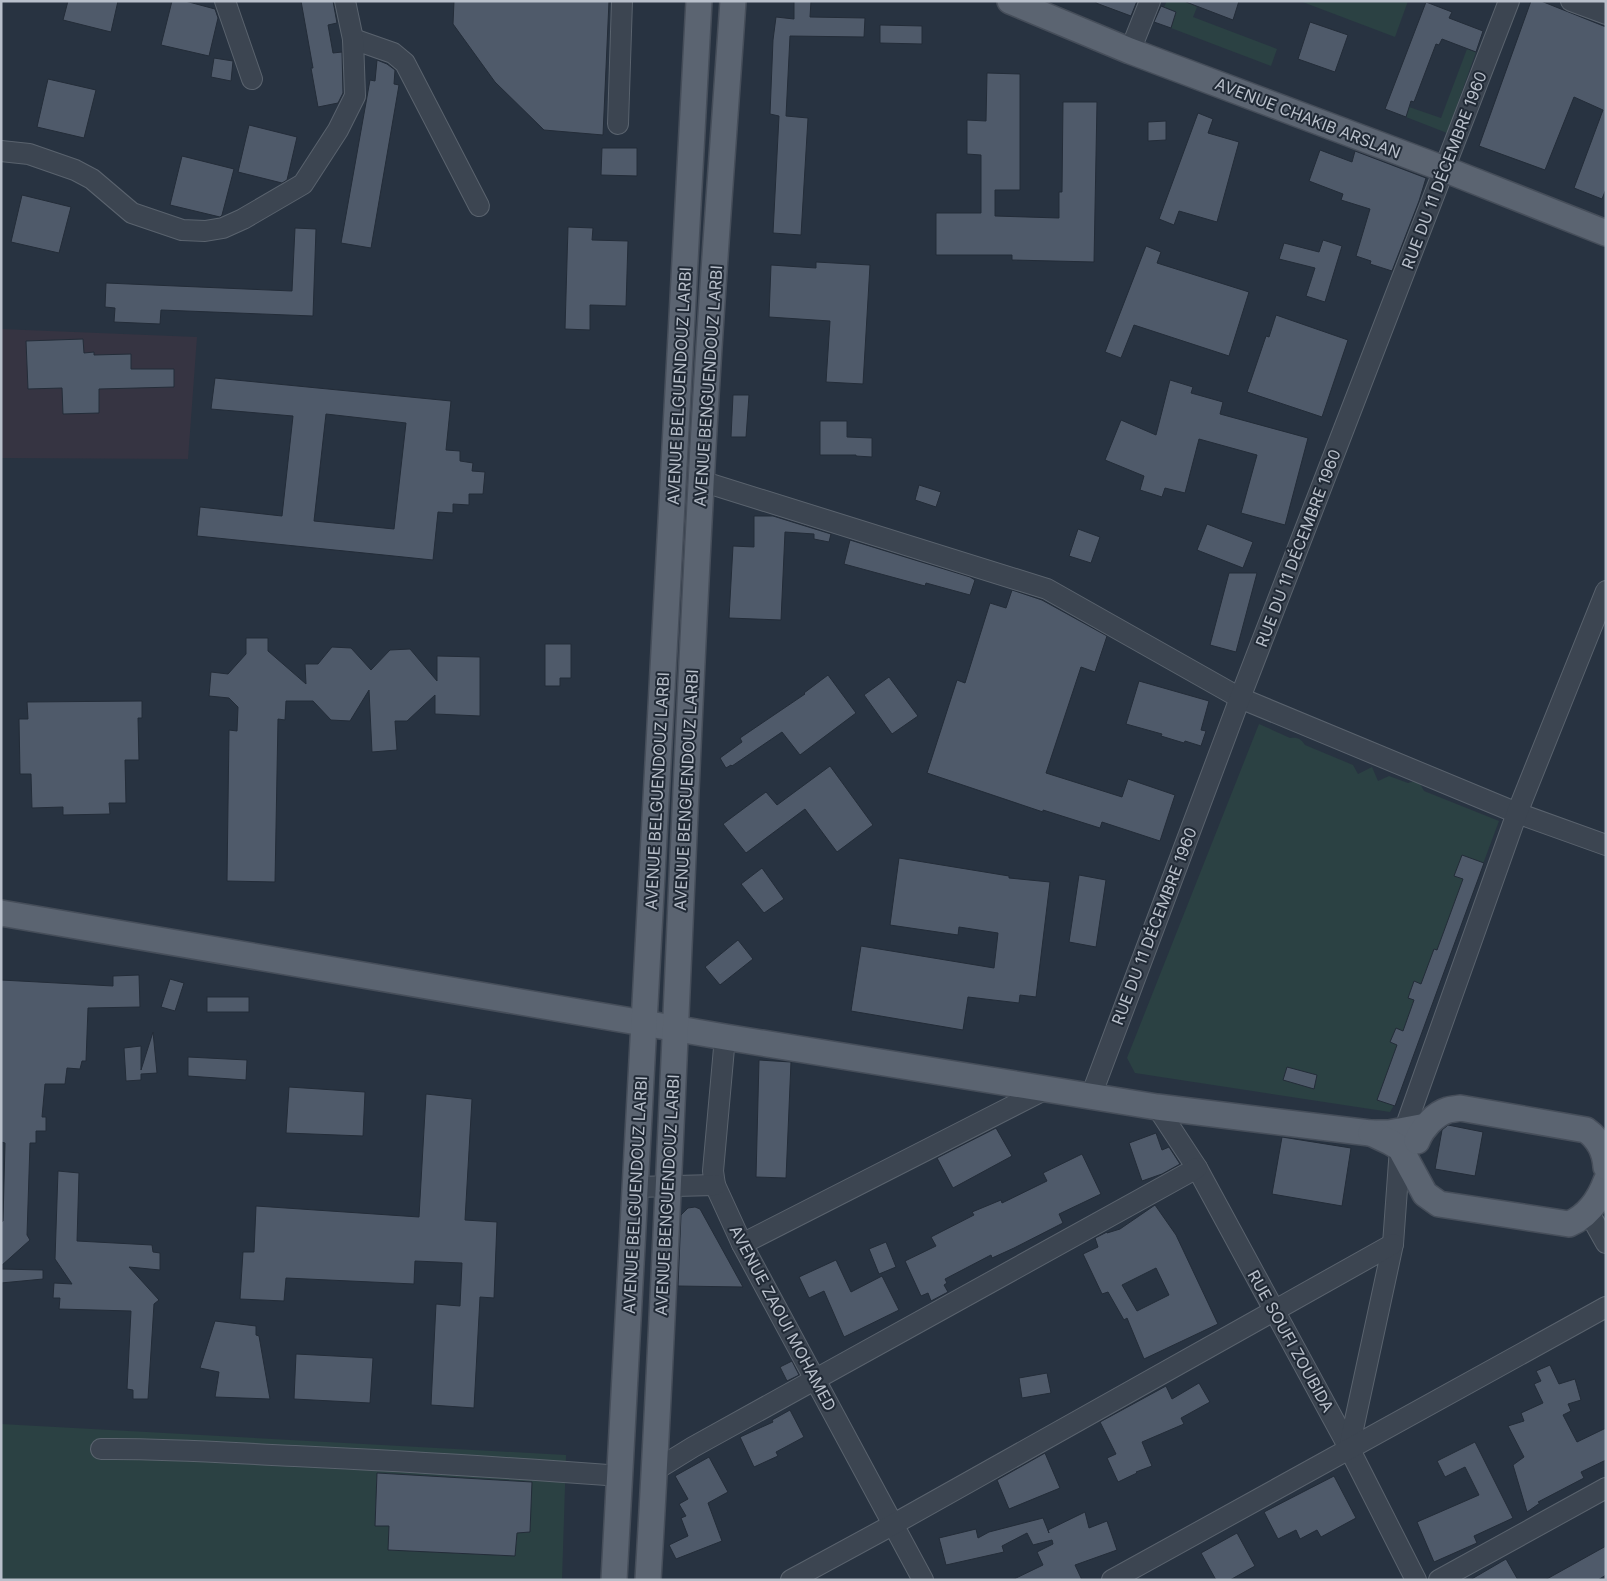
<svg xmlns="http://www.w3.org/2000/svg" width="1607" height="1581" font-family="Inter,sans-serif">
<style>
.medical{fill:#363442}
.green{fill:#2b4143}
.building{fill:#4f5a6a;stroke:#232c38;fill-rule:evenodd}
.lines{fill:none;stroke-linecap:round;stroke-linejoin:round}
.minor-casing{stroke:#5a636e;stroke-width:22}
.major-casing{stroke:#464e5a;stroke-width:28}
.minor{stroke:#3c4551;stroke-width:20}
.major{stroke:#5b6471;stroke-width:25}
.labels{text-anchor:middle;stroke-width:4;stroke-linejoin:round;paint-order:stroke}
.street-label{font-size:16px;fill:#b9c0cb;stroke:#212a36}
</style>
<rect width="100%" height="100%" fill="#283341"/>
<!-- medical -->
<polygon class="medical" points="1,329 197,337 188,459 1,458"/>
<!-- green -->
<g class="green">
<polygon points="1167,1 1192,1 1191,4 1197,7 1193,17 1277,49 1271,66 1171,28 1176,12 1164,7"/>
<polygon points="1300,1 1408,1 1395,37"/>
<polygon points="1467,49 1476,52 1447,133 1406,117 1409,107 1441,118"/>
<path d="M1259 724 1290 738C1298 737 1301 739 1305 745L1353 765 1358 774 1372 767 1378 781 1389 776 1408 783 1418 780 1424 791 1499 821 1401 1084 1400 1095 1390 1112 1135 1073 1127 1058Z"/>
<polygon points="1,1424 566,1455 562,1580 1,1580"/>
</g>
<!-- building -->
<g class="building">
<polygon points="68,1 118,1 111,32 63,20"/>
<polygon points="172,1 185,1 215,9 218,18 209,56 161,45"/>
<polygon points="301,1 333,1 337,23 328,25 333,53 342,52 343,93 338,103 318,107 311,68 313,68"/>
<polygon points="454,1 609,1 603,135 544,130 495,82 453,24"/>
<polygon points="794,1 811,1 810,17 865,18 864,37 790,36 786,116 808,118 801,235 773,233 779,116 770,114 773,40 776,17 794,19"/>
<polygon points="1096,1 1137,1 1131,16 1096,3"/>
<polygon points="1187,1 1239,1 1233,20 1186,2"/>
<polygon points="1531,1 1541,1 1606,27 1606,189 1602,199 1574,188 1603,110 1574,97 1545,170 1479,146"/>
<polygon points="1426,2 1452,12 1449,18 1483,31 1476,52 1442,39 1439,45 1436,44 1414,102 1411,101 1406,117 1385,109"/>
<polygon points="1161,6 1176,12 1171,28 1154,22"/>
<polygon points="1310,22 1348,35 1335,72 1298,59"/>
<polygon points="880,25 922,26 922,44 880,43"/>
<polygon points="214,58 233,61 231,81 211,77"/>
<polygon points="377,60 387,64 395,70 394,84 399,85 371,248 341,243 370,80 375,81"/>
<polygon points="987,73 1020,74 1020,190 995,190 995,216 1059,218 1059,192 1062,192 1063,102 1097,102 1094,262 1012,260 1012,255 936,255 936,213 981,213 981,155 967,154 967,120 986,121"/>
<polygon points="48,79 96,90 84,138 37,127"/>
<polygon points="1198,113 1213,119 1208,133 1239,142 1217,222 1179,211 1174,225 1159,219"/>
<polygon points="1166,121 1166,140 1148,141 1148,122"/>
<polygon points="249,125 297,137 287,180 282,183 238,172"/>
<polygon points="602,148 637,148 637,176 601,175"/>
<polygon points="1320,150 1352,162 1355,151 1426,178 1419,201 1392,271 1370,264 1371,261 1356,256 1370,209 1341,200 1343,194 1309,181"/>
<polygon points="182,156 234,169 222,215 220,217 170,205"/>
<polygon points="22,195 71,207 59,253 11,242"/>
<polygon points="568,227 593,228 592,240 628,241 626,306 590,305 590,330 565,329"/>
<polygon points="295,228 316,229 313,316 161,310 160,324 114,322 115,308 105,307 106,283 292,291"/>
<polygon points="1323,240 1342,246 1325,302 1306,296 1315,268 1279,259 1284,243 1319,252"/>
<polygon points="1146,246 1161,252 1157,263 1249,292 1229,356 1134,325 1121,358 1105,352"/>
<polygon points="816,262 870,265 863,384 826,382 830,321 769,317 771,265 816,268"/>
<polygon points="1276,315 1348,340 1322,417 1247,392 1266,336 1269,337"/>
<polygon points="83,339 84,353 94,352 94,355 131,354 131,369 174,369 174,387 99,389 99,413 63,414 62,388 28,389 26,341"/>
<path d="M215 378 451 401 446 450 460 451V461L473 463 472 471 485 472 483 494H469V505L453 504V513L438 512 433 560 197 536 200 507 282 516 293 416 211 409ZM326 414 406 423 394 529 314 521Z"/>
<polygon points="1170,380 1193,387 1191,393 1223,402 1220,414 1308,438 1285,525 1241,513 1257,455 1199,439 1185,493 1165,488 1162,497 1140,490 1144,476 1105,460 1121,420 1156,435"/>
<polygon points="733,395 749,395 746,437 731,437"/>
<polygon points="820,421 847,421 847,437 872,438 872,457 856,456 856,455 820,455"/>
<polygon points="919,485 941,492 936,507 915,500"/>
<polygon points="754,516 773,516 831,534 829,542 814,539 814,534 785,532 781,620 729,618 733,546 754,547"/>
<polygon points="1207,524 1253,542 1243,568 1197,550"/>
<polygon points="1078,529 1100,537 1091,563 1069,556"/>
<polygon points="850,540 970,577 975,580 970,595 926,583 925,586 844,564"/>
<polygon points="1229,573 1257,573 1236,652 1210,645"/>
<polygon points="1012,590 1042,600 1107,636 1095,672 1081,667 1046,773 1122,797 1128,779 1175,795 1160,841 1102,822 1100,828 1043,810 1043,812 927,773 957,680 965,683 990,603 1006,608"/>
<polygon points="246,638 268,638 268,651 306,684 305,664 318,664 332,647 351,648 371,670 390,650 410,649 437,681 437,656 480,657 480,716 435,714 435,695 407,721 395,721 397,750 372,752 369,690 350,721 331,720 313,701 286,701 285,720 278,719 275,882 227,881 229,730 237,731 238,707 229,698 209,696 211,672 228,674 246,654"/>
<polygon points="545,644 571,644 571,678 560,678 560,686 545,686"/>
<polygon points="828,675 856,713 800,755 782,732 732,766 731,765 726,768 720,758 742,742 740,738 805,694 804,693"/>
<polygon points="889,677 918,716 892,734 864,695"/>
<polygon points="1139,681 1209,701 1201,730 1206,731 1201,746 1185,741 1184,743 1161,736 1162,734 1126,724"/>
<polygon points="142,701 142,718 138,718 139,760 125,760 126,803 109,803 110,814 63,815 63,807 32,808 31,774 20,774 19,719 28,719 27,702"/>
<polygon points="830,766 873,825 837,852 805,809 746,853 723,824 766,792 777,805"/>
<polygon points="1462,855 1484,863 1395,1106 1377,1100 1397,1045 1390,1042 1396,1028 1403,1031 1414,1000 1408,998 1414,981 1421,984 1434,949 1437,950 1463,879 1454,876"/>
<polygon points="899,858 1009,876 1009,878 1050,882 1036,997 1020,995 1019,1003 968,997 963,1030 851,1011 861,946 994,968 998,933 959,927 958,935 890,925"/>
<polygon points="762,868 784,899 764,913 741,884"/>
<polygon points="1079,875 1106,880 1096,947 1069,942"/>
<polygon points="738,940 753,959 720,985 705,967"/>
<polygon points="139,975 140,1007 88,1008 86,1061 82,1061 80,1069 67,1068 65,1084 45,1084 42,1117 46,1117 46,1131 36,1131 36,1143 30,1143 27,1235 30,1240 1,1266 1,1222 3,1221 5,1143 1,1142 1,980 113,986 113,976"/>
<polygon points="170,979 184,983 175,1011 161,1007"/>
<rect x="207" y="997" width="42" height="15"/>
<polygon points="153,1032 157,1073 141,1074 141,1080 126,1081 124,1048 141,1046 141,1070"/>
<polygon points="188,1057 247,1060 246,1080 188,1076"/>
<polygon points="759,1060 791,1062 786,1178 756,1177"/>
<polygon points="1287,1067 1317,1075 1314,1089 1283,1080"/>
<polygon points="289,1087 365,1092 363,1136 286,1133"/>
<polygon points="426,1094 472,1099 465,1220 497,1222 494,1298 480,1297 474,1408 431,1405 436,1304 460,1306 462,1263 415,1261 414,1284 286,1278 284,1301 240,1299 243,1252 254,1252 256,1206 419,1217"/>
<polygon points="1448,1125 1483,1132 1475,1176 1435,1169 1442,1130"/>
<polygon points="996,1128 1012,1156 953,1188 937,1158"/>
<polygon points="1156,1133 1162,1150 1169,1147 1180,1164 1162,1174 1142,1181 1129,1143"/>
<polygon points="1282,1137 1351,1148 1342,1206 1272,1194"/>
<polygon points="1082,1154 1101,1194 1059,1214 1063,1223 1014,1248 992,1258 991,1255 945,1279 947,1283 944,1285 948,1292 931,1301 928,1293 921,1296 905,1261 936,1246 931,1237 974,1215 972,1212 1001,1200 1002,1203 1047,1181 1043,1173"/>
<polygon points="58,1171 79,1173 77,1241 152,1245 153,1252 160,1253 160,1270 129,1267 159,1300 154,1304 148,1399 133,1399 133,1390 127,1389 131,1311 59,1309 60,1298 53,1298 54,1283 72,1284 55,1259"/>
<path d="M1155 1205 1176 1235 1218 1324 1144 1359 1127 1318 1124 1320 1108 1292 1102 1294 1083 1254 1098 1247 1095 1238 1107 1232V1233L1120 1229ZM1156 1268 1169 1295 1137 1311 1122 1285Z"/>
<polygon points="695,1207 700,1209 743,1287 678,1286 681,1215 688,1208"/>
<polygon points="886,1242 896,1267 879,1274 869,1249"/>
<polygon points="836,1260 851,1292 882,1276 899,1310 844,1337 824,1291 809,1298 799,1277"/>
<polygon points="1,1269 43,1270 43,1279 1,1283"/>
<polygon points="215,1321 256,1326 256,1335 259,1336 270,1399 215,1397 219,1372 200,1368"/>
<polygon points="296,1354 373,1358 370,1403 294,1399"/>
<polygon points="792,1361 799,1375 787,1381 780,1367"/>
<polygon points="1550,1365 1559,1384 1575,1379 1581,1400 1568,1404 1571,1411 1563,1415 1577,1442 1606,1428 1606,1460 1581,1472 1584,1478 1538,1502 1540,1503 1527,1512 1513,1465 1524,1457 1508,1426 1524,1421 1521,1413 1543,1403 1534,1384 1541,1381 1536,1371"/>
<polygon points="1047,1373 1051,1393 1022,1398 1019,1378"/>
<polygon points="1199,1383 1210,1402 1181,1418 1184,1424 1142,1442 1152,1466 1136,1472 1137,1473 1118,1482 1107,1458 1116,1454 1100,1422 1166,1386 1172,1399"/>
<polygon points="790,1410 804,1437 776,1452 778,1456 754,1467 740,1437 773,1422 772,1420"/>
<polygon points="1475,1442 1513,1518 1474,1536 1477,1543 1434,1562 1417,1522 1479,1495 1465,1467 1445,1477 1437,1461"/>
<polygon points="1045,1453 1060,1488 1009,1509 997,1480"/>
<polygon points="709,1457 728,1492 708,1503 722,1541 676,1559 669,1545 688,1536 681,1518 686,1516 679,1504 688,1499 675,1476"/>
<polygon points="377,1473 532,1482 530,1532 517,1533 515,1556 388,1550 389,1526 375,1526"/>
<polygon points="1334,1476 1356,1518 1321,1537 1317,1530 1300,1539 1296,1530 1278,1539 1264,1512"/>
<polygon points="1085,1512 1089,1528 1107,1521 1117,1550 1075,1565 1082,1580 1012,1580 1043,1565 1037,1552 1053,1544 1052,1540 1033,1545 1027,1533 1002,1546 1004,1552 946,1565 939,1538 976,1529 978,1538 989,1532 1043,1518 1049,1533 1048,1530"/>
<polygon points="1237,1533 1255,1566 1230,1580 1216,1580 1201,1553"/>
<polygon points="1606,1546 1606,1575 1598,1580 1545,1580"/>
<polygon points="1506,1559 1518,1580 1470,1580"/>
</g>
<g class="lines">
<defs>
<g id="minor">
<polyline points="225,1 252,79"/>
<polyline points="1571,1 1606,14"/>
<polyline points="353,39 393,53 405,63 479,206"/>
<polyline points="1130,51 1150,1"/>
<polyline points="618,124 622,1"/>
<polyline points="1,151 29,154 75,170 92,179 132,213 182,230 205,231 223,228 243,219 303,184 338,130 355,96 353,39 345,1"/>
<polyline points="701,481 1047,589 1240,698 1517,813 1606,845"/>
<polyline points="725,1037 713,1171 715,1185 742,1244 923,1580"/>
<polyline points="1091,1096 1240,698 1509,1"/>
<polyline points="1157,1107 1197,1168 1349,1448 1416,1580"/>
<polyline points="636,1187 715,1185"/>
<polyline points="1588,1211 1606,1243"/>
<polyline points="742,1244 1048,1088"/>
<polyline points="1349,1448 1393,1244 1400,1148 1404,1131 1517,813 1606,591"/>
<path d="M101 1449C166 1448 230 1453 295 1456 403 1461 512 1468 621 1476"/>
<polyline points="654,1471 693,1447 1197,1168"/>
<polyline points="791,1580 894,1524 1393,1244"/>
<polyline points="1112,1580 1606,1307"/>
<polyline points="1439,1580 1606,1488"/>
</g>
<g id="major">
<polyline points="1010,1 1130,51 1444,169 1606,233"/>
<polyline points="1,913 725,1037 1157,1107 1370,1133 1389,1133 1426,1126"/>
<path d="M1371 1133 1390 1142 1400 1148 1425 1194 1439 1204 1569 1224C1588 1216 1599 1200 1606 1181"/>
<path d="M1417 1141C1422 1128 1435 1114 1448 1110 1452 1109 1456 1109 1460 1108L1586 1130C1599 1139 1605 1151 1606 1167"/>
<polyline points="614,1580 699,1"/>
<path d="M648 1580C670 1215 681 850 701 485 709 324 722 162 733 1"/>
</g>
</defs>
<!-- minor casing -->
<use href="#minor" class="minor-casing"/>
<!-- major casing -->
<use href="#major" class="major-casing"/>
<!-- minor -->
<use href="#minor" class="minor"/>
<!-- major -->
<use href="#major" class="major"/>
</g>
<g class="labels">
<!-- street labels -->
<g class="street-label">
<text transform="translate(1308 118) rotate(21)" y="6">AVENUE CHAKIB ARSLAN</text>
<text transform="translate(1444 170) rotate(-69)" y="6">RUE DU 11 DÉCEMBRE 1960</text>
<text transform="translate(679 386) rotate(-87)" y="6">AVENUE BELGUENDOUZ LARBI</text>
<text transform="translate(708 386) rotate(-86)" y="6">AVENUE BENGUENDOUZ LARBI</text>
<text transform="translate(1298 548) rotate(-69)" y="6">RUE DU 11 DÉCEMBRE 1960</text>
<text transform="translate(686 790) rotate(-87)" y="6">AVENUE BENGUENDOUZ LARBI</text>
<text transform="translate(657 791) rotate(-87)" y="6">AVENUE BELGUENDOUZ LARBI</text>
<text transform="translate(1154 926) rotate(-69)" y="6">RUE DU 11 DÉCEMBRE 1960</text>
<text transform="translate(635 1195) rotate(-87)" y="6">AVENUE BELGUENDOUZ LARBI</text>
<text transform="translate(667 1195) rotate(-87)" y="6">AVENUE BENGUENDOUZ LARBI</text>
<text transform="translate(783 1318) rotate(62)" y="6">AVENUE ZAOUI MOHAMED</text>
<text transform="translate(1291 1341) rotate(61)" y="6">RUE SOUFI ZOUBIDA</text>
</g>
</g>
<!-- border -->
<rect width="1607" height="1581" fill="none" stroke="#b9c0cb" stroke-width="5"/>
</svg>
